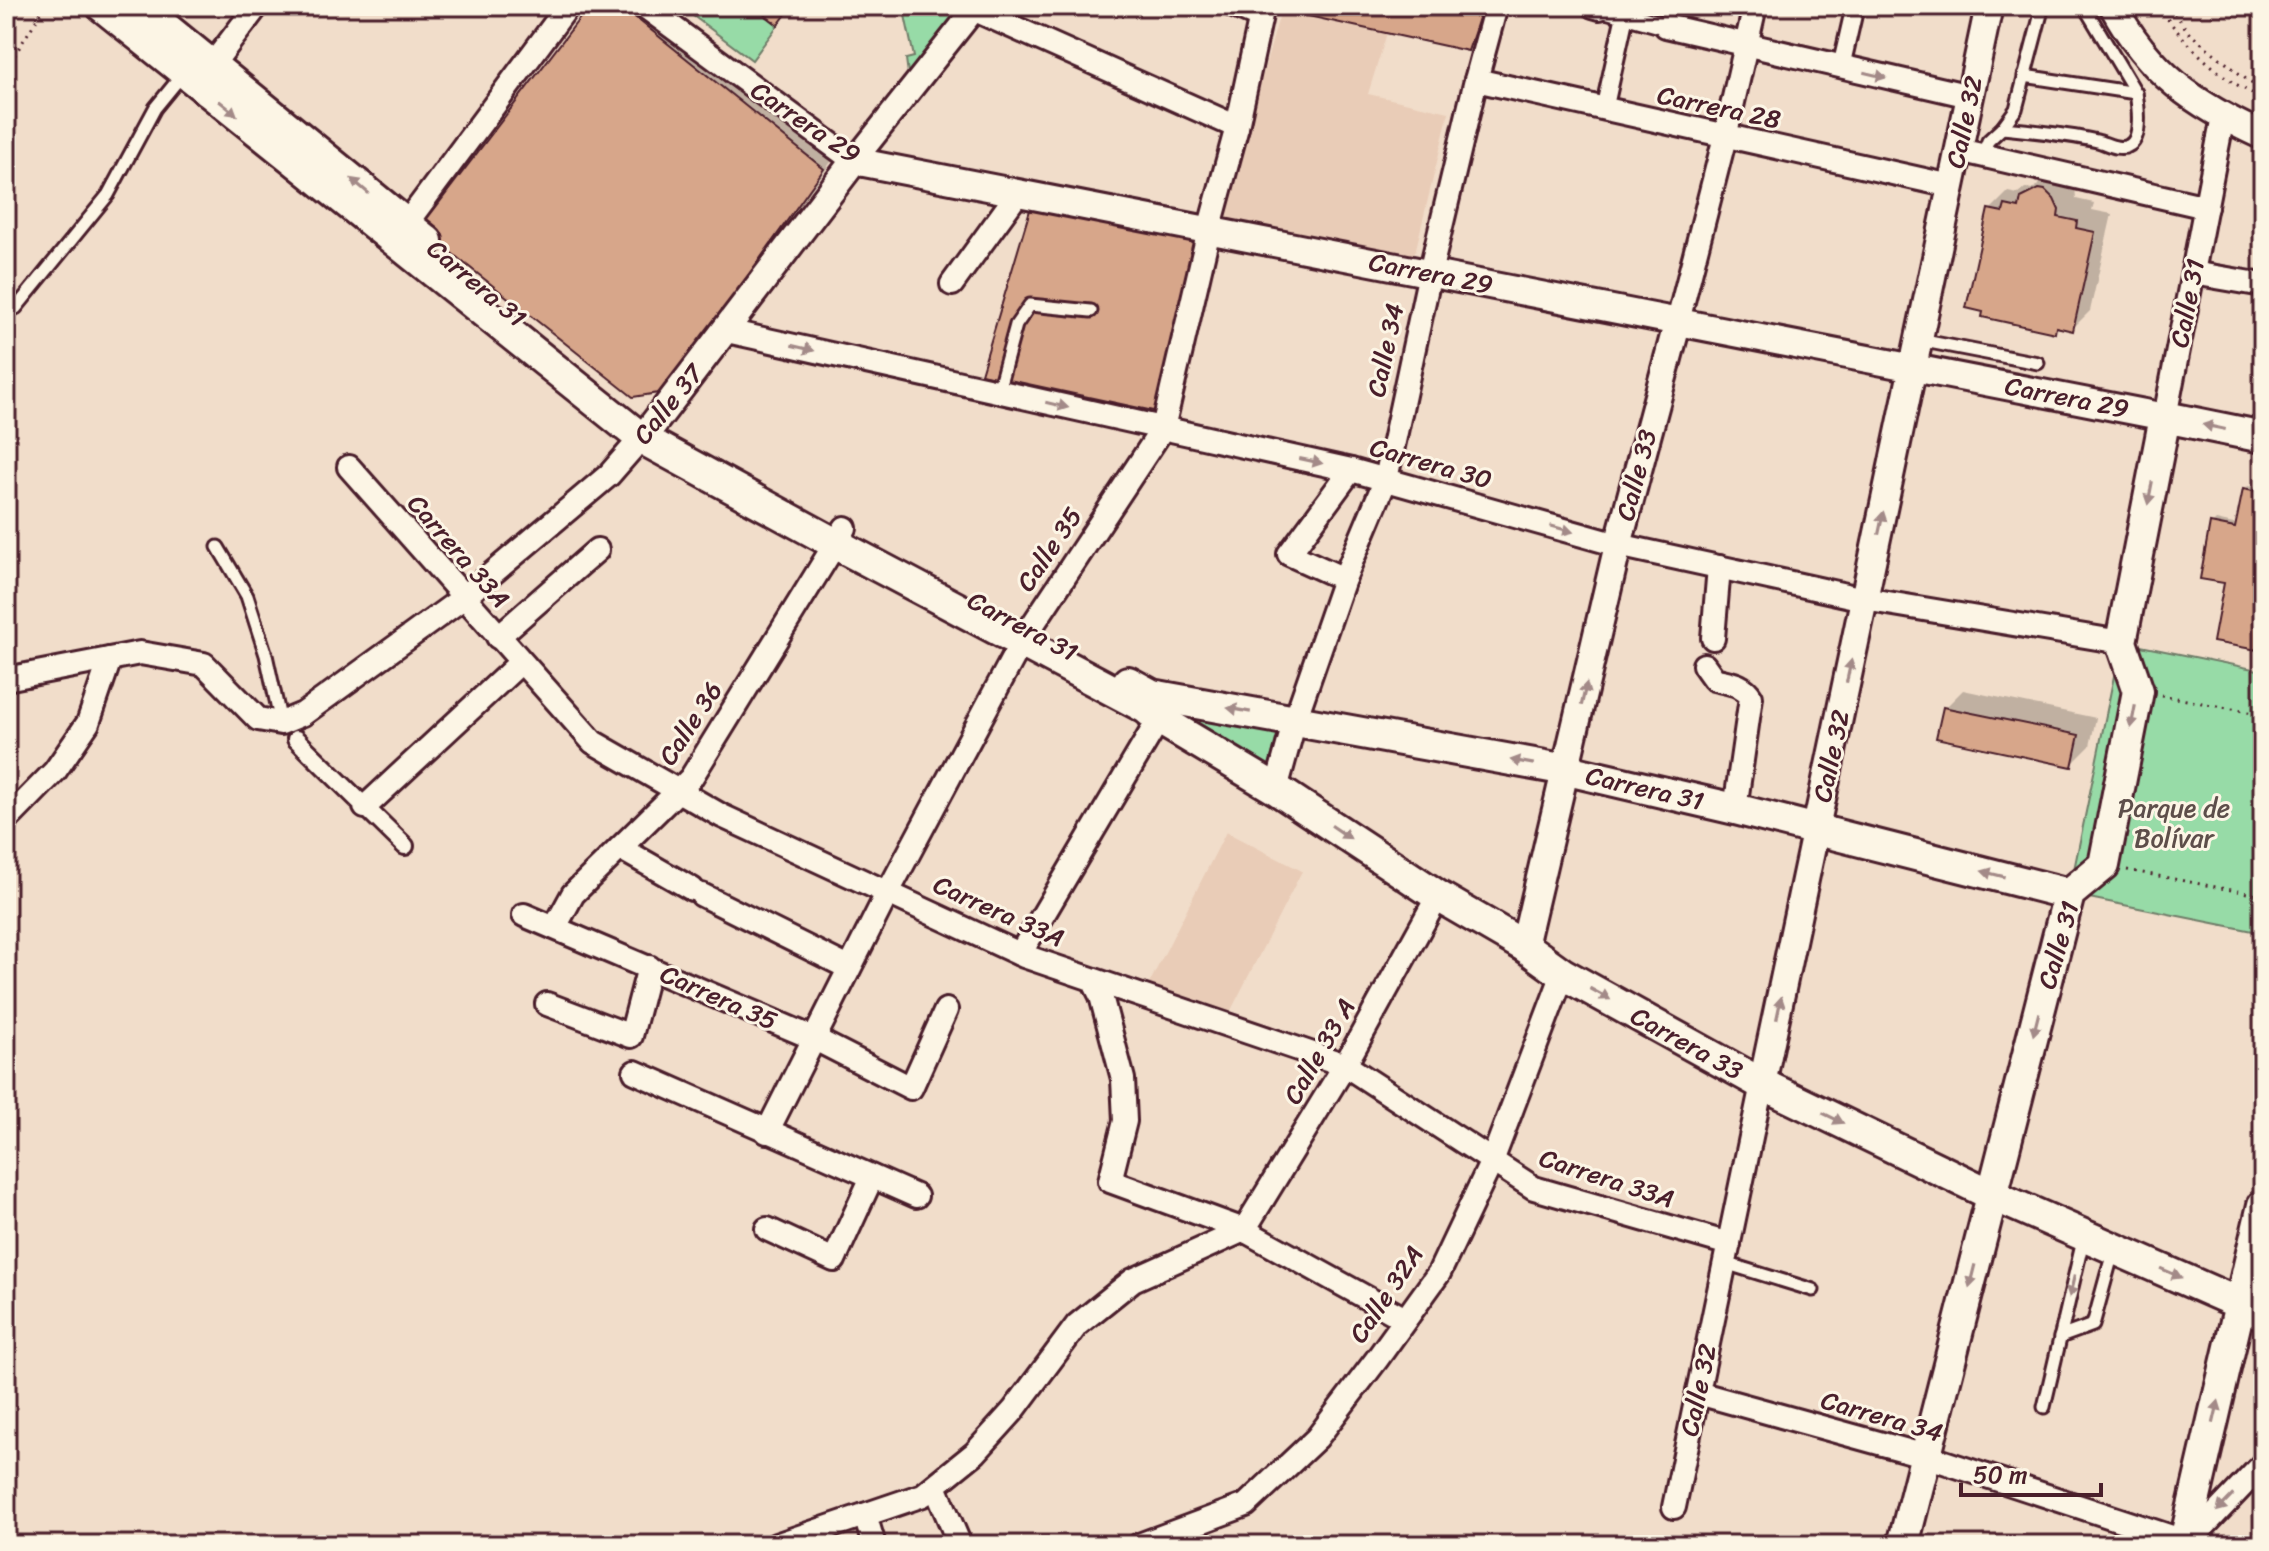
<svg xmlns="http://www.w3.org/2000/svg" width="2269" height="1551" font-family="Sriracha,sans-serif">
<style>
.built{fill:#e9ccb7}
.green{fill:#97dba7;stroke:#707d69;stroke-width:2}
.shadow{fill:#0003}
.building{fill:#d7a68a;stroke:#4a1f2b;stroke-width:2}
.lines{fill:none;stroke-linecap:round;stroke-linejoin:round}
.service-casing{stroke:#4a1f2b;stroke-width:17}
.pedestrian-casing{stroke:#4a1f2b;stroke-width:22}
.minor-casing{stroke:#4a1f2b;stroke-width:28}
.tertiary-casing{stroke:#4a1f2b;stroke-width:32}
.secondary-casing{stroke:#4a1f2b;stroke-width:36}
.path{stroke:#4a1f2b;stroke-width:3;stroke-dasharray:2 6;stroke-linecap:butt}
.service{stroke:#fcf5e5;stroke-width:11}
.pedestrian{stroke:#fcf5e5;stroke-width:16}
.minor{stroke:#fcf5e5;stroke-width:22}
.tertiary{stroke:#fcf5e5;stroke-width:26}
.secondary{stroke:#fcf5e5;stroke-width:30}
.oneway{fill:#a38a88}
.labels{text-anchor:middle;stroke-width:6;stroke-linejoin:round;paint-order:stroke}
.street-label{font-size:26px;fill:#4a1f2b;stroke:#fcf5e5}
.park-label{font-size:26px;fill:#5d4e4a;stroke:#fcf5e5}
</style>
<rect width="100%" height="100%" fill="#f1ddca"/>
<filter id="ink" filterUnits="userSpaceOnUse"><feTurbulence type="fractalNoise" baseFrequency=".0125" numOctaves="2"/><feDisplacementMap in="SourceGraphic" scale="16" xChannelSelector="R" yChannelSelector="G"/><feConvolveMatrix kernelMatrix="1 2 1 2 8 2 1 2 1" color-interpolation-filters="sRGB"/></filter>
<g filter="url(#ink)">
<!-- built -->
<g class="built">
<polygon points="1281,10 1387,33 1368,94 1449,112 1414,257 1221,224"/>
<polygon points="1226,832 1302,871 1225,1022 1149,984"/>
</g>
<!-- green -->
<g class="green">
<polygon points="680,6 753,6 778,25 752,60"/>
<polygon points="903,6 962,7 908,74 906,59 914,57"/>
<polygon points="2121,642 2263,671 2263,933 2069,894"/>
<polygon points="1176,711 1279,727 1268,771"/>
</g>
<!-- shadow -->
<g class="shadow">
<polygon points="591,6 651,6 836,155 678,376"/>
<polygon points="1284,6 1487,6 1476,40 1468,49"/>
<polygon points="2054,173 2075,186 2076,199 2094,203 2092,210 2112,214 2090,311 2072,329 2059,326 2054,331 1990,210 2008,192 2018,194 2025,188 2033,189"/>
<polygon points="1050,193 1217,224 1176,392 1032,211"/>
<polygon points="2248,486 2263,489 2263,649 2227,582 2212,524 2216,520 2238,525 2245,490"/>
<polygon points="1963,690 2096,718 2090,746 2072,764 1945,708"/>
</g>
<!-- building -->
<g class="building">
<polygon points="589,6 621,6 824,169 665,392 633,397 420,228"/>
<polygon points="753,6 792,6 778,25"/>
<polygon points="1282,6 1483,6 1468,51 1281,10"/>
<polygon points="2039,189 2045,190 2054,199 2059,210 2058,217 2077,221 2076,228 2095,232 2073,331 2056,327 2055,333 1982,317 1983,312 1966,308 1988,209 2003,212 2005,205 2019,208 2021,198"/>
<polygon points="1030,210 1201,242 1158,412 981,374"/>
<polygon points="2243,489 2263,493 2263,651 2213,642 2224,583 2200,579 2210,523 2235,528"/>
<polygon points="1943,707 2079,735 2072,767 1936,738"/>
</g>
<g class="lines">
<defs>
<g id="service">
<polyline points="2084,6 2136,93"/>
<path d="M2002 128C2033 131 2067 134 2097 141 2106 143 2118 151 2128 146 2143 140 2138 105 2136 93L2024 76"/>
<polyline points="1983,154 1988,141 2002,128 2016,109 2043,6"/>
<polyline points="16,308 108,195 155,108 182,75"/>
<polyline points="1919,340 2038,363"/>
<polyline points="998,391 1016,325 1030,305 1091,311"/>
<polyline points="218,547 247,596 266,655 281,723"/>
<polyline points="1725,1263 1813,1290"/>
<polyline points="2060,1337 2093,1325 2113,1252"/>
<polyline points="2044,1407 2084,1236"/>
</g>
<g id="pedestrian">
<polyline points="1600,8 1666,26"/>
<polyline points="1841,67 1855,6"/>
<polyline points="1604,110 1627,6"/>
<polyline points="296,739 405,846"/>
</g>
<g id="minor">
<polyline points="644,6 854,161 977,6"/>
<polyline points="1234,6 1260,17"/>
<polyline points="1593,6 1600,8"/>
<polyline points="975,10 1237,127"/>
<polyline points="1666,26 1970,96"/>
<polyline points="213,64 257,6"/>
<polyline points="1476,80 1951,186"/>
<polyline points="1959,150 2206,207"/>
<polyline points="406,224 568,6"/>
<polyline points="2193,273 2263,285"/>
<polyline points="952,284 1018,193"/>
<polyline points="1678,321 1725,137 1755,6"/>
<polyline points="727,331 1351,470 1618,545 1864,599 2121,642"/>
<polyline points="2165,417 2223,117"/>
<polyline points="349,467 593,742 722,816 1024,956 1345,1065 1534,1188 1729,1244"/>
<polyline points="1344,579 1289,554 1351,470"/>
<polyline points="498,637 597,550"/>
<polyline points="1713,638 1719,567"/>
<path d="M1704 665 1714 679C1728 683 1743 683 1751 697L1735 809"/>
<polyline points="6,679 140,653 204,664 258,719 281,723 303,714 463,598 609,475 650,428"/>
<polyline points="1276,789 1295,720 1344,579 1386,479 1430,273 1476,80 1496,6"/>
<polyline points="365,807 521,662"/>
<polyline points="6,821 55,771 88,723 110,659"/>
<polyline points="620,848 692,889"/>
<polyline points="702,895 849,968"/>
<polyline points="524,915 813,1038 911,1088 946,1010"/>
<polyline points="555,927 573,894 691,778 845,528"/>
<polyline points="1020,954 1159,719"/>
<polyline points="1093,980 1101,996 1123,1079 1125,1121 1110,1181 1244,1230 1405,1319"/>
<polyline points="547,1004 631,1036 649,967"/>
<polyline points="635,1072 916,1196"/>
<polyline points="767,1132 888,892 1022,641 1163,428 1209,230 1237,127 1263,6"/>
<polyline points="767,1229 834,1260 872,1177"/>
<polyline points="1244,1230 1345,1065 1438,896"/>
<polyline points="1698,1393 1926,1456 2187,1542"/>
<polyline points="935,1486 960,1545"/>
<polyline points="1674,1507 1762,1084"/>
<polyline points="865,1515 874,1545"/>
<polyline points="776,1545 923,1495 975,1453 1013,1411 1077,1325 1133,1280 1244,1230"/>
<polyline points="1139,1545 1246,1505 1317,1438 1377,1359 1439,1273 1492,1161 1563,974"/>
<polyline points="2186,1545 2263,1464"/>
</g>
<g id="tertiary">
<path d="M2113 6C2149 73 2195 105 2263 136"/>
<polyline points="651,427 854,161 2165,417"/>
<polyline points="1524,946 1618,545 1678,321"/>
<polyline points="1762,1084 1989,6"/>
</g>
<g id="secondary">
<polyline points="102,6 641,438 836,544 1146,708 1159,719 1276,789 1438,896 1524,946 1563,974 1762,1084 1990,1194 2263,1314"/>
<polyline points="139,6 427,241"/>
<polyline points="1128,682 1152,695 1567,770 1735,809 2069,894"/>
<polyline points="1903,1545 2069,894 2104,865 2138,691 2121,642 2165,417 2263,437"/>
<polyline points="2184,1545 2263,1205"/>
</g>
</defs>
<!-- service casing -->
<use href="#service" class="service-casing"/>
<!-- pedestrian casing -->
<use href="#pedestrian" class="pedestrian-casing"/>
<!-- minor casing -->
<use href="#minor" class="minor-casing"/>
<!-- tertiary casing -->
<use href="#tertiary" class="tertiary-casing"/>
<!-- secondary casing -->
<use href="#secondary" class="secondary-casing"/>
<!-- path -->
<g class="path">
<path d="M2158 6C2183 42 2222 82 2263 98"/>
<polyline points="2170,6 2189,33 2251,83 2263,88"/>
<polyline points="6,69 45,6"/>
<polyline points="2161,695 2263,715"/>
<polyline points="2127,870 2263,896"/>
</g>
<!-- service -->
<use href="#service" class="service"/>
<!-- pedestrian -->
<use href="#pedestrian" class="pedestrian"/>
<!-- minor -->
<use href="#minor" class="minor"/>
<!-- tertiary -->
<use href="#tertiary" class="tertiary"/>
<!-- secondary -->
<use href="#secondary" class="secondary"/>
</g>
<!-- one-way arrows -->
<defs><path id="oneway-solid" d="M-6-.8H1V-3.2L6.5 0L1 3.2V.8H-6Z" transform="scale(2)"/></defs>
<g class="oneway">
<use href="#oneway-solid" transform="translate(1875 75) rotate(13)"/>
<use href="#oneway-solid" transform="translate(228 108) rotate(39)"/>
<use href="#oneway-solid" transform="translate(360 186) rotate(-140)"/>
<use href="#oneway-solid" transform="translate(803 348) rotate(13)"/>
<use href="#oneway-solid" transform="translate(1057 405) rotate(13)"/>
<use href="#oneway-solid" transform="translate(2214 427) rotate(-168)"/>
<use href="#oneway-solid" transform="translate(1311 461) rotate(12)"/>
<use href="#oneway-solid" transform="translate(2150 493) rotate(101)"/>
<use href="#oneway-solid" transform="translate(1881 523) rotate(-78)"/>
<use href="#oneway-solid" transform="translate(1562 529) rotate(16)"/>
<use href="#oneway-solid" transform="translate(1849 671) rotate(-78)"/>
<use href="#oneway-solid" transform="translate(1584 694) rotate(-77)"/>
<use href="#oneway-solid" transform="translate(1239 710) rotate(-170)"/>
<use href="#oneway-solid" transform="translate(2133 717) rotate(101)"/>
<use href="#oneway-solid" transform="translate(1522 762) rotate(-170)"/>
<use href="#oneway-solid" transform="translate(1341 832) rotate(34)"/>
<use href="#oneway-solid" transform="translate(1993 874) rotate(-166)"/>
<use href="#oneway-solid" transform="translate(1600 994) rotate(29)"/>
<use href="#oneway-solid" transform="translate(1779 1008) rotate(-78)"/>
<use href="#oneway-solid" transform="translate(2036 1024) rotate(104)"/>
<use href="#oneway-solid" transform="translate(1833 1118) rotate(26)"/>
<use href="#oneway-solid" transform="translate(2171 1273) rotate(24)"/>
<use href="#oneway-solid" transform="translate(1972 1276) rotate(104)"/>
<use href="#oneway-solid" transform="translate(2072 1286) rotate(103)"/>
<use href="#oneway-solid" transform="translate(2216 1412) rotate(-77)"/>
<use href="#oneway-solid" transform="translate(2225 1503) rotate(134)"/>
</g>
</g>
<g class="labels">
<!-- street labels -->
<g class="street-label">
<text transform="translate(1719 107) rotate(12)" y="9">Carrera 28</text>
<text transform="translate(806 122) rotate(34)" y="9">Carrera 29</text>
<text transform="translate(1964 122) rotate(-78)" y="9">Calle 32</text>
<text transform="translate(1431 273) rotate(11)" y="9">Carrera 29</text>
<text transform="translate(477 283) rotate(40)" y="9">Carrera 31</text>
<text transform="translate(2187 303) rotate(-79)" y="9">Calle 31</text>
<text transform="translate(1385 350) rotate(-78)" y="9">Calle 34</text>
<text transform="translate(2067 397) rotate(11)" y="9">Carrera 29</text>
<text transform="translate(668 404) rotate(-51)" y="9">Calle 37</text>
<text transform="translate(1431 463) rotate(16)" y="9">Carrera 30</text>
<text transform="translate(1636 475) rotate(-75)" y="9">Calle 33</text>
<text transform="translate(1049 549) rotate(-56)" y="9">Calle 35</text>
<text transform="translate(459 551) rotate(49)" y="9">Carrera 33A</text>
<text transform="translate(1023 626) rotate(28)" y="9">Carrera 31</text>
<text transform="translate(690 723) rotate(-57)" y="9">Calle 36</text>
<text transform="translate(1831 756) rotate(-78)" y="9">Calle 32</text>
<text transform="translate(1645 788) rotate(13)" y="9">Carrera 31</text>
<text transform="translate(999 911) rotate(24)" y="9">Carrera 33A</text>
<text transform="translate(2058 945) rotate(-74)" y="9">Calle 31</text>
<text transform="translate(719 997) rotate(24)" y="9">Carrera 35</text>
<text transform="translate(1687 1043) rotate(29)" y="9">Carrera 33</text>
<text transform="translate(1319 1051) rotate(-60)" y="9">Calle 33 A</text>
<text transform="translate(1607 1178) rotate(18)" y="9">Carrera 33A</text>
<text transform="translate(1386 1294) rotate(-56)" y="9">Calle 32A</text>
<text transform="translate(1698 1390) rotate(-78)" y="9">Calle 32</text>
<text transform="translate(1882 1416) rotate(16)" y="9">Carrera 34</text>
</g>
<!-- park labels -->
<g class="park-label">
<text x="2174" y="817">Parque de<tspan x="2174" dy="30">Bolívar</tspan></text>
</g>
</g>
<!-- margin -->
<rect width="2269" height="1551" fill="none" stroke="#fcf5e5" stroke-width="32"/>
<rect x="16" y="16" width="2237" height="1519" fill="none" stroke="#4a1f2b" stroke-width="3" filter="url(#ink)"/>
<!-- scale -->
<path d="M1961 1483v12h140v-12" fill="none" stroke="#4a1f2b" stroke-width="4"/>
<text x="1973" y="1483" font-size="24" fill="#4a1f2b" stroke="#fcf5e5" stroke-width="6" paint-order="stroke">50 m</text>
</svg>
